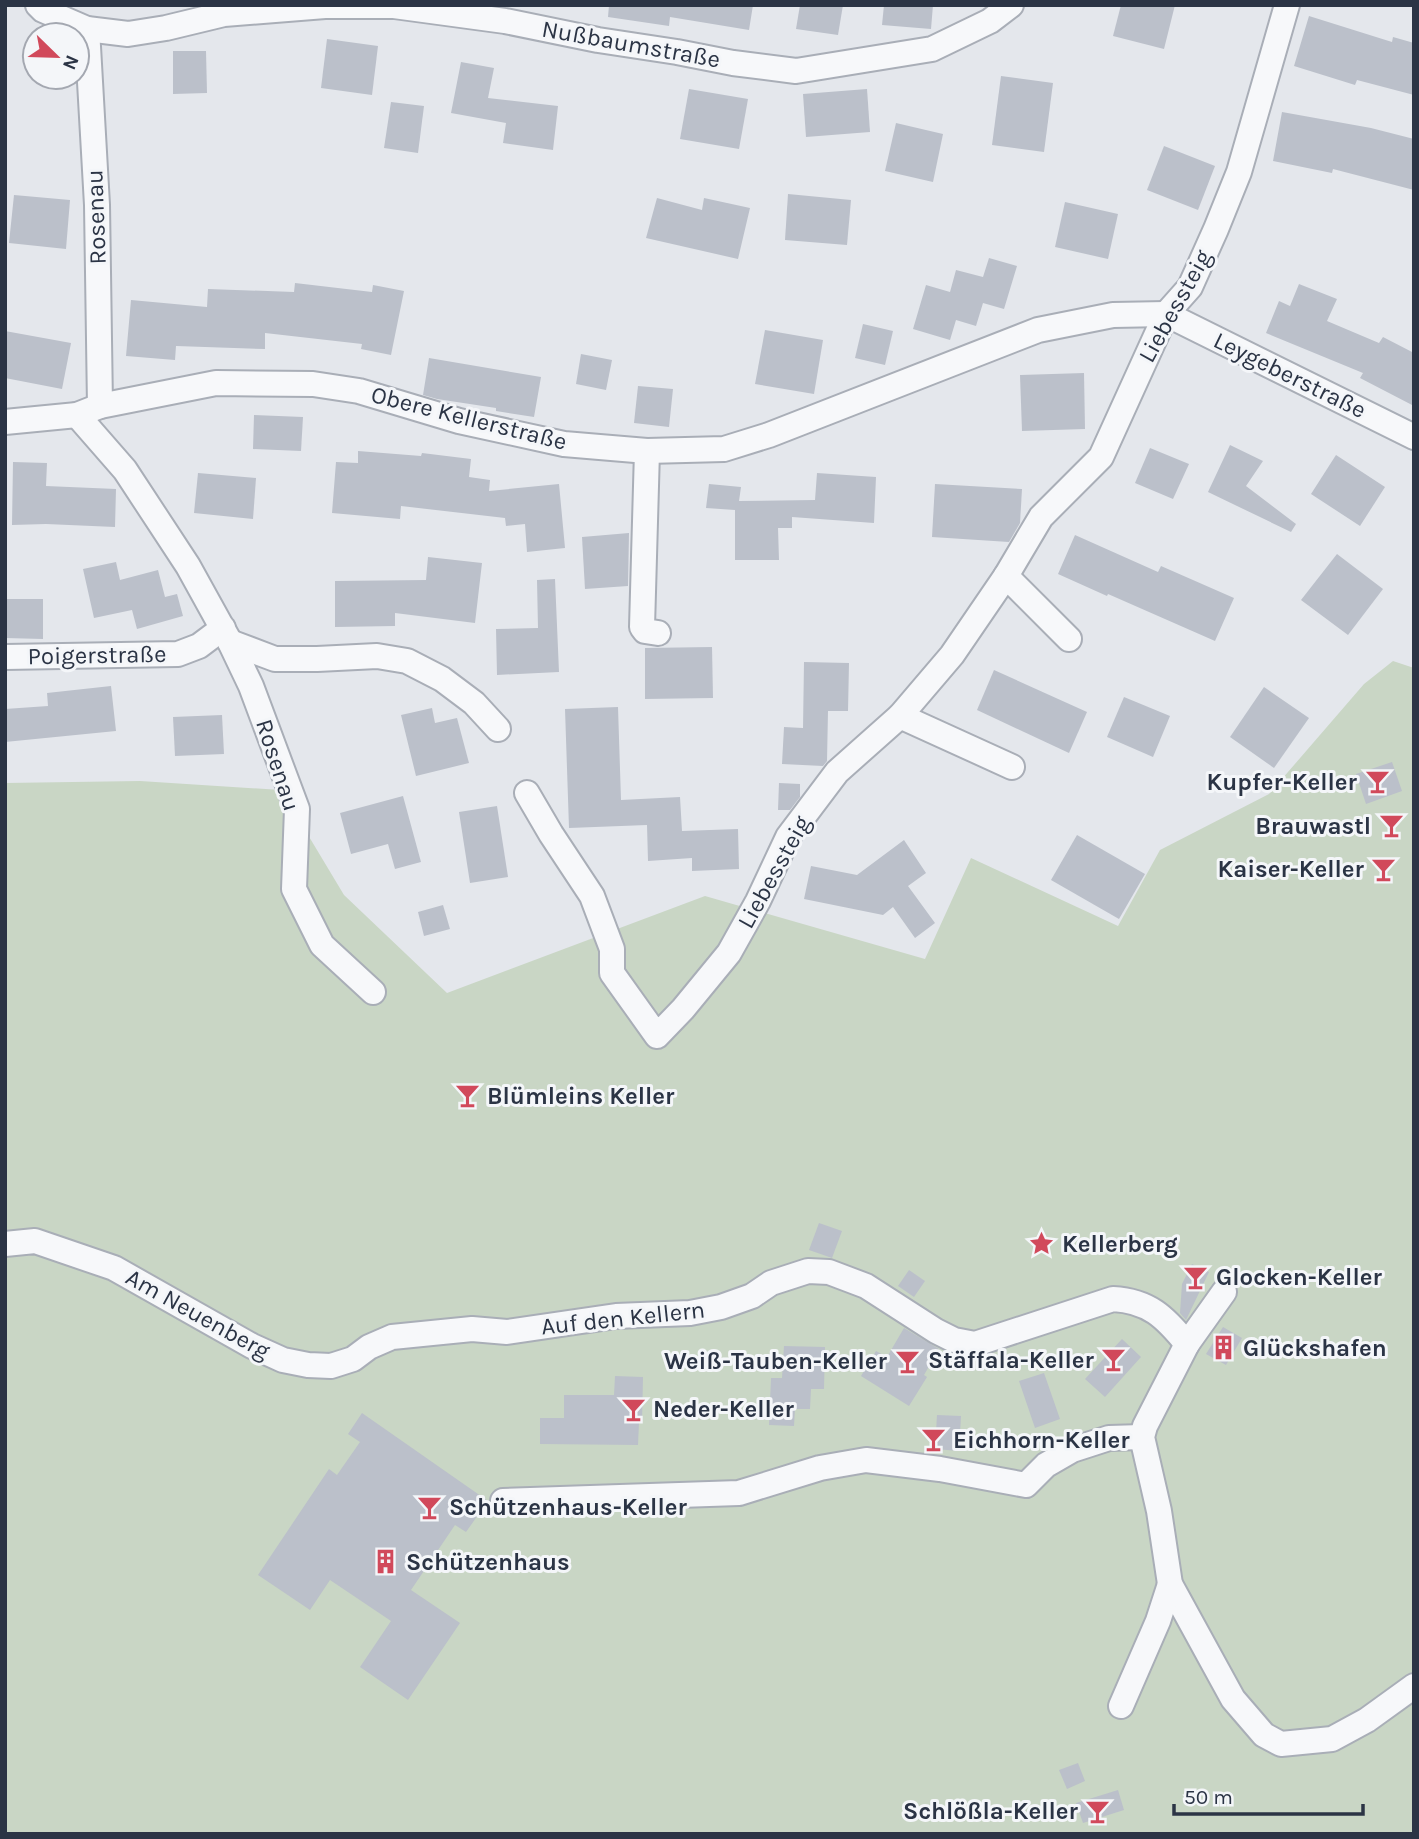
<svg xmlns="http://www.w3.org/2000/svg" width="1419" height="1839" font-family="Karla,sans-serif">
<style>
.green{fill:#c9d6c5}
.building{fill:#bbc0ca}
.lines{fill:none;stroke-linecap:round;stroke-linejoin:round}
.minor-casing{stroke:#a9aeb7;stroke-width:28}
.minor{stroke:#f7f8fa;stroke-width:24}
.labels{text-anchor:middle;stroke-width:6;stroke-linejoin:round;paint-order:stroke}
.street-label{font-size:24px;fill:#2b3445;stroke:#f4f6f9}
.poi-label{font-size:24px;font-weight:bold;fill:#2b3445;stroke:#f4f6f9;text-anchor:start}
</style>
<rect width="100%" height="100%" fill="#e4e7ec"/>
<!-- green -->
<polygon class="green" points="1393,661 1414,668 1414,1834 5,1834 5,783 140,781 281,790 344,895 447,993 705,896 925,959 971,858 1118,926 1160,850 1269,794 1364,684"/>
<!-- building -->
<g class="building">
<polygon points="609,5 753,5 749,30 670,17 669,26 608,17"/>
<polygon points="800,5 843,5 838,35 796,29"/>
<polygon points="884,5 933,5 931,29 882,25"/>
<polygon points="1121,5 1175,5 1164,49 1113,36"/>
<polygon points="1309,16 1392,42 1393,37 1414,43 1414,95 1357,80 1355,85 1294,66"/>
<polygon points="327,39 378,46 372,95 321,88"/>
<polygon points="173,51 206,51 207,93 173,94"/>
<polygon points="461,62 494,68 488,98 558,106 553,150 503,143 506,123 451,113"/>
<polygon points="1001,76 1053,83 1044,152 992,145"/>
<polygon points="689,89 748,99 739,149 680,139"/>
<polygon points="867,89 870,132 806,137 803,94"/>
<polygon points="391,102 424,106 418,153 384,148"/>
<polygon points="1282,112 1371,128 1414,139 1414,190 1333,169 1332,173 1273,161"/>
<polygon points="896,123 943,134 933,182 885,171"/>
<polygon points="1164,146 1215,166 1198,210 1147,190"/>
<polygon points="788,194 851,200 847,245 785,240"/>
<polygon points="14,195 70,200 66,249 9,243"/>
<polygon points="657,198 702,210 704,198 750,208 738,259 646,238"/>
<polygon points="1065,202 1118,214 1108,259 1055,247"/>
<polygon points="989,258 1017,266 1004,309 983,303 976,326 956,320 950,340 913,329 926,285 950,292 956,270 983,277"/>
<polygon points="295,283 372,292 373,285 404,291 391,355 361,349 362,344 265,333 265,349 176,346 175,360 126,356 131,300 207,307 208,289 294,292"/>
<polygon points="1299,284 1337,299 1327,321 1379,343 1383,337 1414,353 1414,406 1360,378 1363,373 1266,333 1279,301 1290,306"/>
<polygon points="863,324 893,331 885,365 855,358"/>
<polygon points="765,330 823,340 814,394 755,384"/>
<polygon points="5,331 71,343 62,389 5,378"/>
<polygon points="581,354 612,360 606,390 576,384"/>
<polygon points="429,358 541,377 534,417 496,411 496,408 437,399 423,395"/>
<polygon points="1084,373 1085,429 1022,431 1020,375"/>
<polygon points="638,386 673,389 669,427 634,423"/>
<polygon points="254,415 303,417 301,451 253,449"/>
<polygon points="1230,445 1263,461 1246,486 1296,524 1291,532 1208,492"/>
<polygon points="1150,448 1189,464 1173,499 1135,483"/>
<polygon points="358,451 421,456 422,453 471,459 469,477 490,480 489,491 559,484 565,548 527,552 525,524 506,526 505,518 401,506 400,519 332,513 336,462 358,463"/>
<polygon points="1336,455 1385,487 1360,526 1311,494"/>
<polygon points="13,462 47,463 46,486 116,489 115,527 46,524 12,525"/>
<polygon points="198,473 256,478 253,519 194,513"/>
<polygon points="817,473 876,477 874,523 792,517 792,528 778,528 779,560 735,560 735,510 706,508 709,484 741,487 739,501 815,500"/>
<polygon points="935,484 1022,489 1020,523 1009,542 932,537"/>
<polygon points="629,533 628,586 585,589 582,537"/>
<polygon points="1075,535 1158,572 1161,566 1234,598 1215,641 1108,594 1107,596 1058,574"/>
<polygon points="1337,554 1383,589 1348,635 1301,600"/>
<polygon points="428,557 482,563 475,623 395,613 395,626 335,627 335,581 426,580"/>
<polygon points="116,562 120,580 158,570 165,597 177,594 183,616 137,629 132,610 94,618 83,569"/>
<polygon points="555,579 559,672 497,675 496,629 538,628 537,580"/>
<polygon points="5,599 43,599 43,639 5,638"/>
<polygon points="712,647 713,698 645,699 645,648"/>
<polygon points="804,662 849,663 848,711 828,711 827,761 823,766 782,764 784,727 803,728"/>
<polygon points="994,670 1087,712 1069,753 977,710"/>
<polygon points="111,686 116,731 5,742 5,709 48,706 47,693"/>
<polygon points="1264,687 1309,718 1274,768 1230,737"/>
<polygon points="1124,697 1170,716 1153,757 1107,737"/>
<polygon points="618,707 621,800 680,797 682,831 738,829 739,869 692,871 692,858 648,861 647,825 569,828 565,709"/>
<polygon points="432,708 435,723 457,718 469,763 416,776 401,715"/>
<polygon points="222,715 224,754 175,756 173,717"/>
<polygon points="1392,762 1402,791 1366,804 1356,774"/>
<polygon points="779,783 800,784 800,797 790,810 778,810"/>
<polygon points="403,796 421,862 395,869 388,844 351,854 340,813"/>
<polygon points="497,806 508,877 470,883 459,812"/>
<polygon points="1077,835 1145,874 1119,919 1051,880"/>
<polygon points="904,840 926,873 908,886 935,923 915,938 893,907 883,915 804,899 811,866 857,875"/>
<polygon points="443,905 450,929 424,936 418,912"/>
<polygon points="819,1223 842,1231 832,1258 809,1250"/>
<polygon points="1192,1264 1209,1272 1186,1320 1180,1313 1182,1284"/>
<polygon points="909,1270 925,1281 914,1297 898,1286"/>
<polygon points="1223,1327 1242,1338 1226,1365 1206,1354"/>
<polygon points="904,1328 939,1349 924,1375 927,1377 909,1406 861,1376 876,1351 887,1357"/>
<polygon points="1122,1339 1141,1357 1105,1397 1085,1379"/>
<polygon points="784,1346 825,1347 824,1389 811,1389 810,1409 795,1409 794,1426 769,1425 771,1378 782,1378"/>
<polygon points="1044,1373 1060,1419 1035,1428 1019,1381"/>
<polygon points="615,1376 643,1377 642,1423 639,1423 638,1445 540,1444 540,1418 564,1418 564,1395 614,1395"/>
<polygon points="362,1413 488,1501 466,1532 455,1525 411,1590 460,1623 408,1700 360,1667 391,1621 330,1580 310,1610 258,1575 329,1469 337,1475 360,1442 348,1434"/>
<polygon points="937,1415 961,1416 959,1451 935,1449"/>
<polygon points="1078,1763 1085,1781 1067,1789 1059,1770"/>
<polygon points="1118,1790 1124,1810 1083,1823 1076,1803"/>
</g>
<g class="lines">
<defs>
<g id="minor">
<polyline points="38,5 43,10 87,29 128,34 166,28 224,14 325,6 394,6 505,21 598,40 677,52 733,63 796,71 932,49 990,21 1011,5"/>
<polyline points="87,29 97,205 100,406"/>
<polyline points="77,415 125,470 188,566 230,642 251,686 297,809 294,889 322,945 373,992"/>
<polyline points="5,422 77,415 100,406 216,383 313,384 359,391 459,421 564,444 647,451 724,449 769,435 1038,330 1113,315 1166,314 1414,437"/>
<polyline points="647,451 642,627 645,631 658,633"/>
<polyline points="1006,576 1069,639"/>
<polyline points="230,642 275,659 317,659 377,656 407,661 442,679 474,703 498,729"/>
<polyline points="5,657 178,654 199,646 223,628"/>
<polyline points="900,716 1012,767"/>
<polyline points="527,793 551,834 592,896 612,949 612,973 657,1036 683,1009 729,953 758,901 788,837 837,772 900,716 952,655 1006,576 1041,517 1101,457 1166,314 1190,287 1216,229 1239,172 1287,5"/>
<path d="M5 1244 35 1241 114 1268 252 1346 283 1360 308 1365 331 1366 353 1359 369 1347 392 1337 472 1329 507 1332 616 1316 690 1313 721 1307 752 1296 771 1283 808 1271 829 1272 866 1286 936 1331 954 1340 975 1344 1113 1299C1149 1301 1165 1317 1187 1344"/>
<polyline points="1224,1292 1187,1344 1145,1426 1142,1437 1159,1511 1170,1584 1233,1699 1264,1735 1281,1744 1332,1739 1367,1720 1414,1686"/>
<polyline points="503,1501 739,1493 820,1468 866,1460 940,1469 1026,1485 1046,1465 1072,1450 1109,1438 1142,1437"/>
<polyline points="1121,1706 1158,1621 1170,1584"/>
</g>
</defs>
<!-- minor casing -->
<use href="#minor" class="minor-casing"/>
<!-- minor -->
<use href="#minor" class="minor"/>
</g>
<!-- icons -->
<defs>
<symbol id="bar-bare" viewBox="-9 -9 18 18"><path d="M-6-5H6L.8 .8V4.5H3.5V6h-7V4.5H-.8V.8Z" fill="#d1495b" stroke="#f4f6f9" stroke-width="2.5" paint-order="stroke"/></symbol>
<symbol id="sight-bare" viewBox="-9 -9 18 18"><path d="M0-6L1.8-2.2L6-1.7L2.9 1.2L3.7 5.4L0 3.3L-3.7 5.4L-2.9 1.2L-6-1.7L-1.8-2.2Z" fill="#d1495b" stroke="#f4f6f9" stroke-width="2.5" paint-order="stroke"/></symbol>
<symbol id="building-bare" viewBox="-9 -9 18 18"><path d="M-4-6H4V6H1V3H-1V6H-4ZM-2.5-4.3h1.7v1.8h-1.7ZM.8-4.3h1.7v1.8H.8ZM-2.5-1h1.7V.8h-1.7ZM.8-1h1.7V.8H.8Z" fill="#d1495b" stroke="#f4f6f9" stroke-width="2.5" paint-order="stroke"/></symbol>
</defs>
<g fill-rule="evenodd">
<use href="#bar-bare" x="1360" y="764" width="35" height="35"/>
<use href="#bar-bare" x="1374" y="808" width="35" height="35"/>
<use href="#bar-bare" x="1366" y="852" width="35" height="35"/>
<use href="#bar-bare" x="450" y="1078" width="35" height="35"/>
<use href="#sight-bare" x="1024" y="1226" width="35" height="35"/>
<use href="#bar-bare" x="1178" y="1260" width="35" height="35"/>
<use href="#building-bare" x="1206" y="1330" width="35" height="35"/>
<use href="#bar-bare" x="1096" y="1342" width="35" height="35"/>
<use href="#bar-bare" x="890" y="1344" width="35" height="35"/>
<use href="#bar-bare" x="616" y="1392" width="35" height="35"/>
<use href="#bar-bare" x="916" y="1422" width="35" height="35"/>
<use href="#bar-bare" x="412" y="1490" width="35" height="35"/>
<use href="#building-bare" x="368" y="1544" width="35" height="35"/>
<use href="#bar-bare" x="1080" y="1794" width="35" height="35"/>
</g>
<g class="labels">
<!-- street labels -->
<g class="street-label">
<text transform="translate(631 44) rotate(10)" y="8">Nußbaumstraße</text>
<text transform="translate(96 217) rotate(-92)" y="8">Rosenau</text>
<text transform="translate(1175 306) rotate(-61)" y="8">Liebessteig</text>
<text transform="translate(1290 375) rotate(26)" y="8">Leygeberstraße</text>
<text transform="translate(469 418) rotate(14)" y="8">Obere Kellerstraße</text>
<text transform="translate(97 655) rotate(-1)" y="8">Poigerstraße</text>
<text transform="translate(278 765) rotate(72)" y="8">Rosenau</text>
<text transform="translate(774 872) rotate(-61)" y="8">Liebessteig</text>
<text transform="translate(198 1314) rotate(29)" y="8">Am Neuenberg</text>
<text transform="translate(623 1318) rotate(-6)" y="8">Auf den Kellern</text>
</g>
<!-- poi labels -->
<g class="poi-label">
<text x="1357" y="790" text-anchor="end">Kupfer-Keller</text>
<text x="1371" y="834" text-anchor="end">Brauwastl</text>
<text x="1364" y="877" text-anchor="end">Kaiser-Keller</text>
<text x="487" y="1104">Blümleins Keller</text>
<text x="1062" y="1252">Kellerberg</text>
<text x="1216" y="1285">Glocken-Keller</text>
<text x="1243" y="1356">Glückshafen</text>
<text x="1094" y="1368" text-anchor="end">Stäffala-Keller</text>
<text x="887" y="1369" text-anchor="end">Weiß-Tauben-Keller</text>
<text x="653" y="1417">Neder-Keller</text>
<text x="953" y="1448">Eichhorn-Keller</text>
<text x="449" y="1515">Schützenhaus-Keller</text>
<text x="406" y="1570">Schützenhaus</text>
<text x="1078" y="1819" text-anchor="end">Schlößla-Keller</text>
</g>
</g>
<!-- border -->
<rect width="1419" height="1839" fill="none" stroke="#2b3445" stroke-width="14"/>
<!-- north arrow -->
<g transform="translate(56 56) rotate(113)"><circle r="33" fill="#f4f6f9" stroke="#a4a8b1" stroke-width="2"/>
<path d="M0-5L12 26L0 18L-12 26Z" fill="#d1495b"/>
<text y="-10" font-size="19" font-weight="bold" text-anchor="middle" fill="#2b3445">N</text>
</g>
<!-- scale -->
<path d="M1174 1804v10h189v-10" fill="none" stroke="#2b3445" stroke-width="3.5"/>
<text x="1184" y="1804" font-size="21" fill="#2b3445" stroke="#f4f6f9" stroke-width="5" paint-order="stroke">50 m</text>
</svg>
